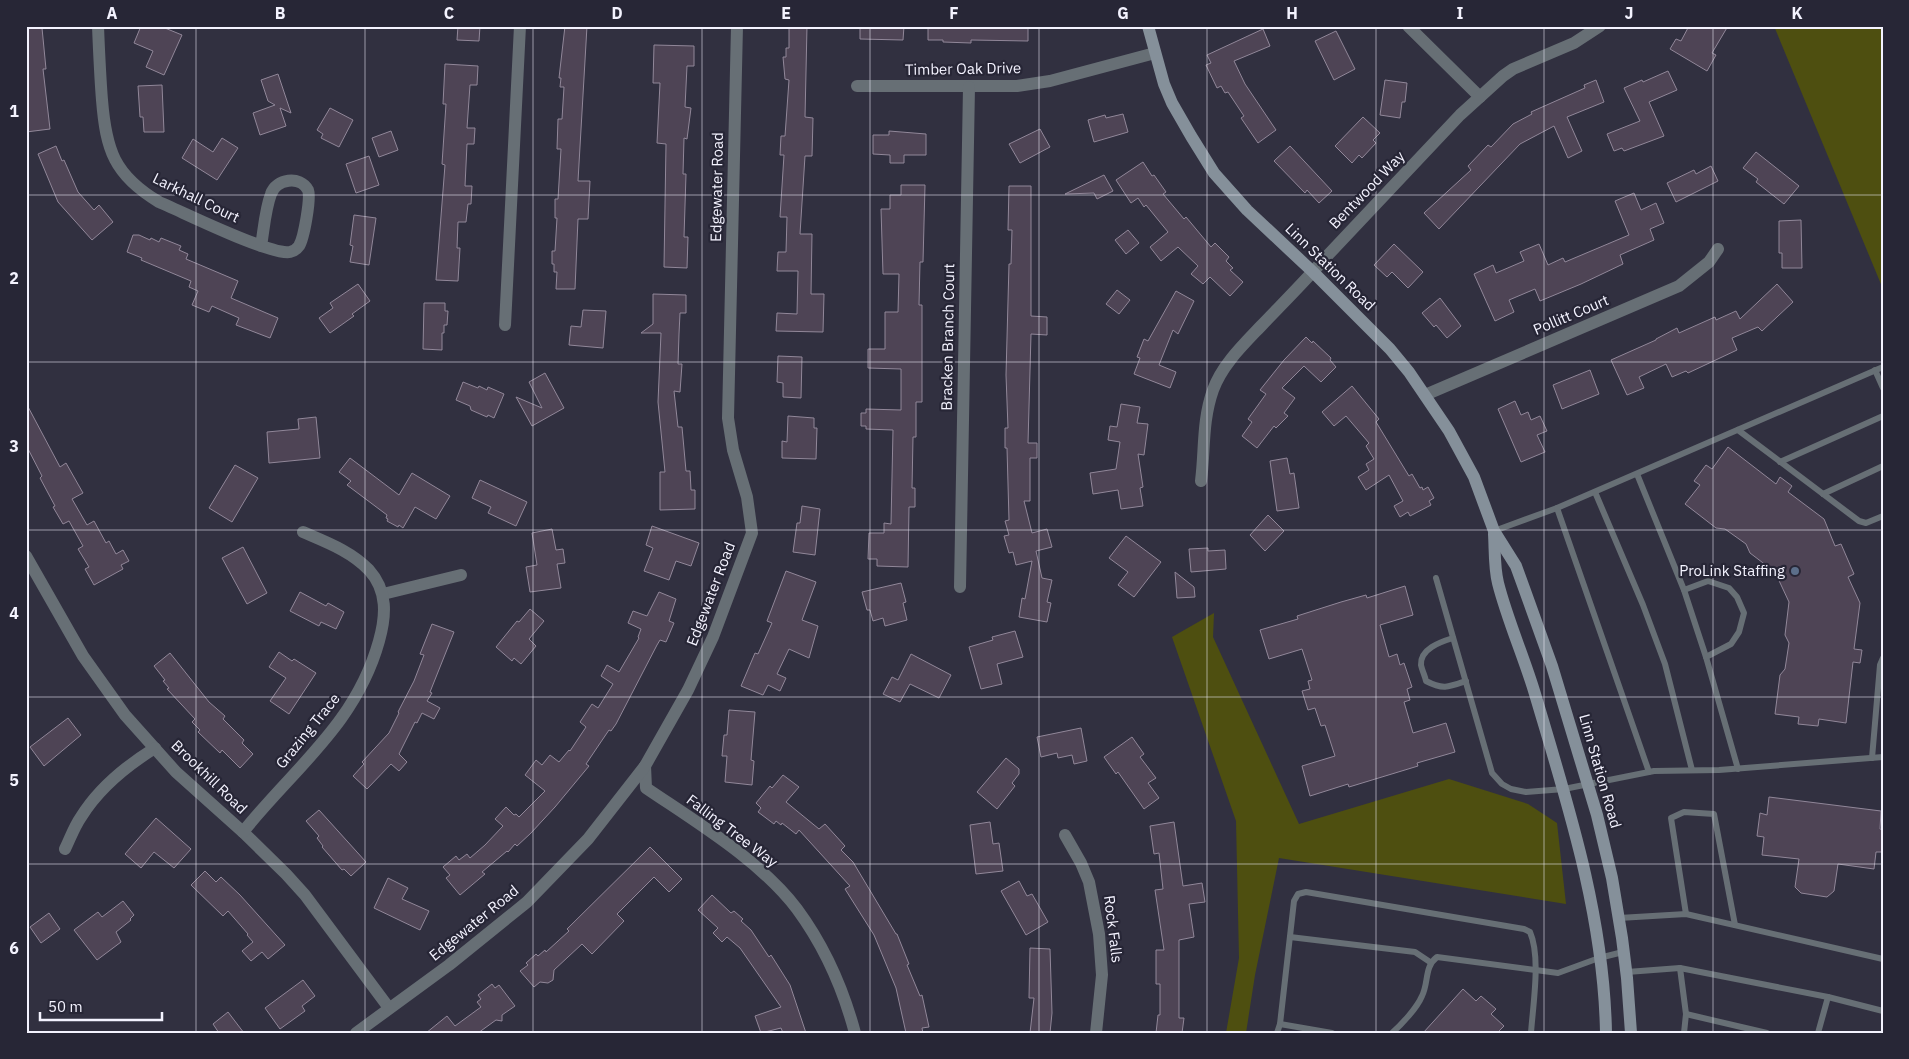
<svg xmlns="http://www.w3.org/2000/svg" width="1909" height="1059" font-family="'IBM Plex Sans',sans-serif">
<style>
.green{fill:#4e4f10}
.building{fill:#4e4455;stroke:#918799}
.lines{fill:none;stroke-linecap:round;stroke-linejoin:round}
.lane{stroke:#676f75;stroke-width:6}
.street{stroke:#676f75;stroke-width:12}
.secondary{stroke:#85909a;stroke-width:12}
.grid{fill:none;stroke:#f4f3ff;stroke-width:1;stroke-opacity:0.55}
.service-dot{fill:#5c6f8a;stroke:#272636;stroke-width:2}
.labels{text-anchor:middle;stroke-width:4.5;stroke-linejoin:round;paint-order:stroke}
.street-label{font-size:15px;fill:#f4f3ff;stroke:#272636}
.poi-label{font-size:15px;fill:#f4f3ff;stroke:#272636;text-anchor:end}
.neatline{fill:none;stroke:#f4f3ff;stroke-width:2}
.grid-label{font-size:16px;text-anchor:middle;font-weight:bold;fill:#f4f3ff}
</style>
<rect width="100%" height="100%" fill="#313040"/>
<!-- green -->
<g class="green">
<polygon points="1774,26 1883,26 1883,289"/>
<polygon points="1214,613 1213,637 1299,824 1449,779 1528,804 1557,823 1566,904 1279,858 1255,975 1246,1033 1226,1033 1239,958 1236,821 1172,637"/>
</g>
<!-- building -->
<g class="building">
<polygon points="141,26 160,26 182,35 164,75 146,67 153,51 134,43"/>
<polygon points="458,26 480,26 479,41 457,40"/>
<polygon points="565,26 587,26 578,181 590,181 588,219 578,219 575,289 556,289 557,272 554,272 554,264 552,264 552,251 555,251 557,218 555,218 555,199 558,199 561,149 557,149 558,119 562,119 564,87 560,87 561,78 559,78"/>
<polygon points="789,26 807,26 805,117 813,118 812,156 805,156 800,234 812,234 811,294 824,294 823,332 776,331 777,313 797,314 798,271 777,271 778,252 786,252 787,217 780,217 784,155 780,155 781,136 785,136 789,80 785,79 783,57 786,57 786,48 789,48"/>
<polygon points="860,26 904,26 903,40 860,39"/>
<polygon points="928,26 1028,26 1028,41 971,40 971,43 943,42 943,40 928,40"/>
<polygon points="1689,26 1728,26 1712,53 1716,55 1707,71 1670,49 1676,39 1681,41"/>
<polygon points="26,28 42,28 46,69 43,69 50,129 26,132"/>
<polygon points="1263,29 1270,46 1234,61 1245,84 1276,130 1258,143 1241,118 1244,116 1228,92 1225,93 1221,86 1217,88 1206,65 1211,63 1207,55"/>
<polygon points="1336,31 1355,69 1334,80 1315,41"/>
<polygon points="654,45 694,46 694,66 687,66 685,107 691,108 687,139 684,138 683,174 686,174 684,237 688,237 687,268 664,267 666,144 657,143 660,83 653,83"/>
<polygon points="445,64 478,66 477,85 470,85 467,128 475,128 474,144 467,144 465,186 472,186 471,204 468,204 466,222 458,222 457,248 460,248 458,281 436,280 445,165 442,164 446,104 443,104"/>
<polygon points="1668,71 1677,90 1649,102 1664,136 1624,151 1622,148 1614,151 1607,134 1640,121 1624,88 1642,80 1643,82"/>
<polygon points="278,74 291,113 280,108 286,126 260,135 253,113 275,105 268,101 261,80"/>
<polygon points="1385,80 1407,83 1405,102 1402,102 1400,118 1380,115"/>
<polygon points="1596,80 1604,102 1567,117 1582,151 1568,158 1554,126 1520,144 1439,229 1424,213 1471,170 1468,166 1488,145 1491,147 1513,124 1532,114 1531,112 1585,88 1584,85"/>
<polygon points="162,85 164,132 144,132 143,117 140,117 138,86"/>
<polygon points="330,108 353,120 339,147 321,138 323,134 317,130"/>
<polygon points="1123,114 1128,132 1094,142 1088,120 1105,115 1106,118"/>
<polygon points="1363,117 1380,133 1373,140 1376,143 1362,158 1359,155 1352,163 1335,146"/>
<polygon points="1040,129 1050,147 1020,163 1009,144"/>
<polygon points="391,131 398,150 379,157 372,138"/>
<polygon points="889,131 926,134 926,155 904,155 904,163 890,163 890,155 873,154 873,135 889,135"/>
<polygon points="222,138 238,148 217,180 182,158 193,139 213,152"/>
<polygon points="56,146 62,161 64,160 78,192 94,210 99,205 113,222 92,240 58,202 38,154"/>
<polygon points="1290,146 1332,191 1319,203 1307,190 1305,193 1274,161"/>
<polygon points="1756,152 1799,186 1784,204 1756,182 1758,179 1743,168"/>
<polygon points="369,156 379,185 356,193 346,164"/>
<polygon points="1143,162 1152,176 1154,175 1166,192 1163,194 1184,219 1186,217 1211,247 1215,243 1229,257 1226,261 1233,268 1230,270 1243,282 1230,296 1210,277 1203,284 1191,274 1198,266 1178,247 1161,261 1150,247 1168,232 1146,205 1144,207 1138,198 1131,203 1116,180"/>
<polygon points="1711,166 1718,181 1676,202 1667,183 1694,170 1696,174"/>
<polygon points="1104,175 1113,191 1097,199 1094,193 1065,194"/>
<polygon points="901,185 925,185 923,262 920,262 919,305 922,305 922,402 916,402 916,437 913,437 912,488 915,488 915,507 909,507 908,567 877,566 877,559 868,559 869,533 884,533 884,523 891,524 893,430 866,429 866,426 861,426 861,413 866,413 866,409 901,410 901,369 868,368 868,349 885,349 885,312 898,312 899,274 883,274 881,209 890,209 890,195 901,195"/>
<polygon points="1009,186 1031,186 1031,316 1047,317 1047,335 1031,334 1028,443 1037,443 1037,458 1030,458 1030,501 1024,501 1032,533 1047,529 1052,547 1036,551 1042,578 1052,580 1047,602 1051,603 1047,622 1019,617 1022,598 1025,599 1032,561 1016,565 1013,552 1009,553 1004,536 1009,535 1005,521 1009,520 1007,448 1005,448 1005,428 1008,428 1006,375 1009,264 1011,264 1012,230 1008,230"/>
<polygon points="1634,193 1641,210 1656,203 1664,223 1650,229 1654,240 1620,255 1623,264 1581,284 1540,301 1535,289 1509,300 1514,312 1495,321 1474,274 1493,265 1496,273 1524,261 1520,252 1539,244 1548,265 1563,258 1565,262 1629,235 1615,201"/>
<polygon points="354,215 376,218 369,265 350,262 353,246 350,245"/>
<polygon points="1801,220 1802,268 1782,268 1782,253 1779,253 1779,221"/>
<polygon points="1128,230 1139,243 1126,254 1115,240"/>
<polygon points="133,235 139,235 150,240 151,238 159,242 161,238 181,246 179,250 188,254 186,259 238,281 231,298 278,318 270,338 236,325 239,318 212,306 209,312 192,305 198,291 189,287 191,281 141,260 142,258 127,252"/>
<polygon points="1394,244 1423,272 1408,288 1392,272 1387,277 1374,265"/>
<polygon points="358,284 370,301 352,314 354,316 330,333 319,318 333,308 330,303"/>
<polygon points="1777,284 1793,302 1762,331 1758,327 1732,338 1737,350 1688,373 1686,371 1672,377 1666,364 1639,377 1644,388 1627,395 1611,360 1656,340 1656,339 1677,328 1679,333 1715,317 1716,320 1736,311 1740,319"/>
<polygon points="1117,290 1130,300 1119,314 1106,304"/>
<polygon points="1176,291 1194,301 1178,334 1173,330 1159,365 1176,372 1170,388 1134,374 1140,358 1137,357 1144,339 1148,341"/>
<polygon points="653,294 686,295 686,313 680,313 679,334 678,364 682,364 680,392 674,391 678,427 682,427 686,471 690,471 691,490 695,490 695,509 660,510 660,472 665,472 658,402 661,333 641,333 653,324"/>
<polygon points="1440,298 1461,326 1447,338 1436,325 1434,327 1422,313"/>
<polygon points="424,303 445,303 445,311 448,311 447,325 444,325 444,333 442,333 442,350 423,349"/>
<polygon points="583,310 606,311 603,348 569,345 571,326 581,327"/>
<polygon points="1306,337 1312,343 1313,341 1331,358 1330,360 1336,367 1321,382 1304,366 1282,388 1295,398 1284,413 1288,416 1276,428 1274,426 1257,448 1242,436 1252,422 1248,419 1266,394 1260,390 1284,360"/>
<polygon points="778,356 802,357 801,398 783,397 783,383 777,382"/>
<polygon points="1590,370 1599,394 1562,409 1553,385"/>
<polygon points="545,373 564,408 532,426 516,397 542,408 529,382"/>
<polygon points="463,382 478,388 479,386 487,390 488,387 504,394 494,418 488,415 487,417 471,410 470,406 456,400"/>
<polygon points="1352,386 1379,419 1376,422 1409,476 1412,474 1420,488 1422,487 1423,490 1428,487 1434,498 1429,501 1431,505 1410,516 1408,512 1400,517 1394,506 1403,501 1389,475 1366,490 1358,477 1369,470 1366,464 1374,459 1366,446 1369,443 1346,416 1334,426 1322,412"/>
<polygon points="1515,401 1521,415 1528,412 1531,420 1540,416 1547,431 1537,435 1545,452 1521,462 1498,409"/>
<polygon points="26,403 60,467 66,463 83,493 72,499 87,525 94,521 106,543 109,541 116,554 123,550 129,561 121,565 123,569 94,585 85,569 89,567 78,549 83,546 69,521 63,524 53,507 55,506 40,478 42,476 26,445"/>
<polygon points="1121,404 1140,407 1137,423 1148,424 1144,455 1138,454 1143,487 1140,488 1143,506 1121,509 1118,490 1093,494 1090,473 1116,469 1120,442 1108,440 1110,426 1117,427"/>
<polygon points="788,416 814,418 814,428 817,428 816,459 782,458 782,441 787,442"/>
<polygon points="316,417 320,458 269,463 267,432 299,429 298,419"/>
<polygon points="1728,447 1776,484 1780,477 1792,486 1788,492 1824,519 1835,546 1841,544 1854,574 1848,577 1860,603 1854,649 1862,650 1860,663 1853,662 1846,723 1819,719 1818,726 1798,724 1799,717 1775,714 1780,675 1785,669 1789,643 1785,635 1789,602 1775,572 1750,553 1746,544 1725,529 1716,528 1685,504 1700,485 1694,481 1706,465 1712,469"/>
<polygon points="350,458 399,495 412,473 450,496 436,519 415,507 403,528 399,525 398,527 387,521 388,519 386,518 387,515 347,485 351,481 339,472"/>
<polygon points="1287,458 1290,474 1294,473 1299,508 1277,511 1270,461"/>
<polygon points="235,465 258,478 232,522 209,508"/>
<polygon points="480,480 527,502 516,526 488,513 491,507 472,498"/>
<polygon points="802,506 820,509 815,555 793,552 797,523 800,523"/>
<polygon points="1268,515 1284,531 1265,551 1250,535"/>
<polygon points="652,526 699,543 691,566 676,561 669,580 644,571 653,548 646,545"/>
<polygon points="552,529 556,550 563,549 565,563 557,564 561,588 530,592 526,567 537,565 532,533"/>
<polygon points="1126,536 1161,562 1134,597 1118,585 1128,572 1109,558"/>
<polygon points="243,547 267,593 247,604 222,558"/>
<polygon points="1208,548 1208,551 1225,550 1226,569 1191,572 1189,549"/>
<polygon points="786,571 816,582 802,620 818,626 809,658 789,649 777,674 786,678 780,691 768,685 763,695 741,686 755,653 758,654 772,623 767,621"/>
<polygon points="1175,572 1194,587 1195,597 1177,598"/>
<polygon points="901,583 906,602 903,603 907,620 885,626 883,618 873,621 870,610 867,610 862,592"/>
<polygon points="1405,586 1413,615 1380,625 1389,657 1397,654 1400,665 1404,663 1412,687 1407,689 1410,700 1404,702 1413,733 1446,723 1455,752 1417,763 1418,766 1349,787 1348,784 1310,796 1302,766 1335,756 1325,725 1321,726 1315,708 1308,710 1302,691 1310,689 1308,681 1312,680 1302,649 1269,659 1260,630 1298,619 1297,616 1341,602 1366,595 1367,598"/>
<polygon points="300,592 326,606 328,603 344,612 336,629 321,622 319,626 290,611"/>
<polygon points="659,592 676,599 669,621 674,623 666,642 660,640 657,645 616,724 611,731 609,730 586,764 589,766 555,807 531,833 517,846 515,844 508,852 507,851 482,872 485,874 460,895 446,878 450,875 443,867 456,856 459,860 467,854 470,858 485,845 503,826 495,819 506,807 514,815 516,814 519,817 545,791 525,775 536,760 542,765 550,755 559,762 569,750 570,751 586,727 580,722 592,704 598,708 613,684 601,676 607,665 619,672 639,638 638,637 641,629 628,623 633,611 647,616"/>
<polygon points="530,609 544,621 529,639 536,646 521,664 514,658 512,661 496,647 517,621 519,622"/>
<polygon points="432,624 454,632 430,692 432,693 427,701 440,708 434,719 422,713 417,723 415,722 399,754 407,762 399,771 391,764 367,789 353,776 364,764 362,762 389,733 399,713 398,712 414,681 424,655 420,654"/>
<polygon points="1015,631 1023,657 997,664 1002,684 981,689 969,647 993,640 992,637"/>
<polygon points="279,652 292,661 294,659 316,673 289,714 270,701 286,678 269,667"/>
<polygon points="170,653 209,702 225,716 223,719 244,740 242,743 253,754 240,768 222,750 220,753 198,732 200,730 192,722 195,719 167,689 169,688 163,681 165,680 154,666"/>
<polygon points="911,654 951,675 939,698 910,684 900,702 883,694 892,677 898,680"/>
<polygon points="729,710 755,712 751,760 754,761 752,785 725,782 727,756 722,756 724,735 727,735"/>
<polygon points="68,718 81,735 44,766 30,747"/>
<polygon points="1081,728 1087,761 1074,764 1072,755 1058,758 1057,753 1041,757 1037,737"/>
<polygon points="1132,737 1144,754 1140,757 1156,778 1148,783 1159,798 1144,809 1118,772 1116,774 1104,757"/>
<polygon points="1006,758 1019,769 1019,774 1012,783 1015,786 997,809 977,792"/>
<polygon points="783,775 799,787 786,802 819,829 825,824 845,846 841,850 853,862 896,934 897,934 909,964 907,965 920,996 922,995 929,1027 922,1028 923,1033 906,1033 896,988 874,935 845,889 850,886 799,830 796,834 782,823 781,825 776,821 774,824 758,812 761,808 756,803 770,786 772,788"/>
<polygon points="1769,797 1881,811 1880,829 1883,830 1883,852 1876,852 1874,869 1838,864 1834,891 1827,897 1801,893 1795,887 1799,859 1762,855 1764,837 1757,836 1760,813 1767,815"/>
<polygon points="319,810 366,862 351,876 344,869 342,870 322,847 323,846 317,838 319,836 306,821"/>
<polygon points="156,818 191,849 174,868 154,852 141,868 125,854"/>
<polygon points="990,822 993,844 999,843 1003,871 976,874 970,825"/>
<polygon points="1174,822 1183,886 1202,883 1205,902 1189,904 1194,937 1179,940 1179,1018 1184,1018 1182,1033 1156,1033 1158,1015 1160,1015 1160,984 1156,984 1156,950 1164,950 1155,890 1163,889 1159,853 1154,854 1150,826"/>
<polygon points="650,847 682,879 669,892 654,877 617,914 624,921 592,954 582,944 554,970 553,980 548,983 540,982 534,987 520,971 528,965 526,963 536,954 538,956 545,950 546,952 569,931 567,929"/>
<polygon points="205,871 216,882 221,877 240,895 285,945 268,959 262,952 251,961 242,951 253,942 247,935 248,934 228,911 223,916 191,885"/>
<polygon points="388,878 408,888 402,899 429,911 420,930 374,908"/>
<polygon points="1019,881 1027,896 1032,894 1048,922 1026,935 1001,891"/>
<polygon points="712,895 731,913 734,911 743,919 741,921 751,930 769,957 771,955 790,985 806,1033 783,1033 781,1028 761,1033 755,1016 781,1007 740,948 727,937 722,942 713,933 718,928 698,910"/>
<polygon points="123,901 134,915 130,919 131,920 116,932 121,942 97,960 74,930 98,912 102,917"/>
<polygon points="49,913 60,929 41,943 30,927"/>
<polygon points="1030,948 1050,949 1052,1013 1050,1033 1030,1033 1034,998 1029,998"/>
<polygon points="303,980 315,996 302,1006 305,1011 280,1029 265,1008"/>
<polygon points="492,984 495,988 499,985 515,1006 502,1015 502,1021 496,1020 478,1033 426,1033 447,1016 455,1026 481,1007 477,1002 481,999 478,995"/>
<polygon points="1463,989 1476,1001 1481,996 1496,1009 1491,1014 1504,1026 1497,1033 1423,1033"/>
<polygon points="228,1012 244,1033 219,1033 213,1024"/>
</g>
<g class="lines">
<!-- lane -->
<g class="lane">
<polyline points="1875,370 1883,388"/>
<polyline points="1738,430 1859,521 1866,523 1883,516"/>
<polyline points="1780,462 1883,416"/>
<polyline points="1637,474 1684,590 1706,657 1738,769"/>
<polyline points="1595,492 1643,605 1665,664 1692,770"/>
<polyline points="1823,494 1883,466"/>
<polyline points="1494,531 1557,508"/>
<polyline points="1436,578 1492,773 1502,784 1511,789 1526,792 1564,789 1654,771 1719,770 1883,757"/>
<polyline points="1684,590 1708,581 1729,588 1737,597 1744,613 1739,632 1731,644 1706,657"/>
<path d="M1453 638C1440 642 1420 649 1421 665 1422 670 1425 676 1426 681 1443 690 1449 687 1466 681"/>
<polyline points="1872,758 1880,665 1883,658"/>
<polyline points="1649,772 1557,508 1883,367"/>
<polyline points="1686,914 1671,818 1684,812 1714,814 1735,925"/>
<polyline points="1619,918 1686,914 1883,959"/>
<polyline points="1290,937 1415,952 1430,962"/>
<polyline points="1680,968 1686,1014 1684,1033"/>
<polyline points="1627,972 1680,968 1828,997 1883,1011"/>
<polyline points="1686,1014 1767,1033"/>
<polyline points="1280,1024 1332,1033"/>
<path d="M1277 1033 1280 1024 1294 901 1298 894 1306 892 1524 929 1530 932C1541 957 1533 1004 1531 1033"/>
<path d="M1392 1033C1402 1024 1417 1008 1422 996 1429 982 1424 967 1437 957L1558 973 1599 958 1623 952"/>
<polyline points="1818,1033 1828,997"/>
</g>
<!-- street -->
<g class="street">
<path d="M98 26C99 51 100 75 102 100 106 150 114 175 159 202 183 212 271 256 290 252 294 251 297 249 299 246 304 238 311 198 308 190 300 175 276 179 271 194 265 210 264 229 261 246"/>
<polyline points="1408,26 1480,97"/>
<polyline points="857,86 1017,86 1050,81 1155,53"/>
<polyline points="505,325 520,26"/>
<polyline points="1425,395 1679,286 1709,262 1718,249"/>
<path d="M1201 481C1205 450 1202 421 1213 390 1222 365 1243 345 1261 326 1283 303 1306 280 1327 256L1460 115 1503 76 1513 69 1574 43 1600 26"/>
<polyline points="26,556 83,656 125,715 176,772 243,832 286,874 305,895 389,1008"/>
<polyline points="960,587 969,87"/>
<polyline points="383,594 461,575"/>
<path d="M645 766 646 788C696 822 761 861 797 909 825 947 843 988 855 1033"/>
<path d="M243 832C294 768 356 724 379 641 386 616 388 591 369 570 351 551 326 542 303 532"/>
<polyline points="1065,835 1081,863 1089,882 1099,934 1102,975 1096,1033"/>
<path d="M65 849C70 839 74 827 81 817 99 788 126 766 155 748"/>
<polyline points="356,1033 449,965 527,902 588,839 645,766 688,690 713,637 752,533 747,497 733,450 728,418 737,26"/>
</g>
<!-- secondary -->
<g class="secondary">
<polyline points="1148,26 1164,84 1172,103 1191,136 1214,173 1247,210 1313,272 1390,349 1409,372 1449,431 1474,477 1494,531 1516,566 1524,588 1552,666 1597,815 1612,878 1622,938 1627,978 1631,1033"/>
<path d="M1494 534C1495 549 1494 567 1498 583 1507 619 1524 657 1535 694 1568 805 1604 916 1606 1033"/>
</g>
</g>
<!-- grid -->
<path class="grid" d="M196 26V1033M365 26V1033M533 26V1033M702 26V1033M870 26V1033M1039 26V1033M1207 26V1033M1376 26V1033M1544 26V1033M1713 26V1033M26 195H1883M26 362H1883M26 530H1883M26 697H1883M26 864H1883"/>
<!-- markers -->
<circle class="service-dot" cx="1795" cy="571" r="5"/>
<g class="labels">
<!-- street labels -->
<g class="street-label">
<text transform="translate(963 69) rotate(-1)" y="5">Timber Oak Drive</text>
<text transform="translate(717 187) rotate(-89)" y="5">Edgewater Road</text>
<text transform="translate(1367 190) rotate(-46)" y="5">Bentwood Way</text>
<text transform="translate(196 198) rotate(26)" y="5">Larkhall Court</text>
<text transform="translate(1330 267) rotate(44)" y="5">Linn Station Road</text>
<text transform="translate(1571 315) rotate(-23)" y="5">Pollitt Court</text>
<text transform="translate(948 337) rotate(-89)" y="5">Bracken Branch Court</text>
<text transform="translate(711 594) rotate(-69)" y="5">Edgewater Road</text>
<text transform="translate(308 731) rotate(-51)" y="5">Grazing Trace</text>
<text transform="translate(1600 771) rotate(74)" y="5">Linn Station Road</text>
<text transform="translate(209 777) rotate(44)" y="5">Brookhill Road</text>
<text transform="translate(732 831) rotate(37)" y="5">Falling Tree Way</text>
<text transform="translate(474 923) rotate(-39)" y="5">Edgewater Road</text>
<text transform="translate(1113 929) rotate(83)" y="5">Rock Falls</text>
</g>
<!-- poi labels -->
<g class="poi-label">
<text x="1785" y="576">ProLink Staffing</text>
</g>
</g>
<!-- border -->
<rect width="1909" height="1059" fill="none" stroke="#272636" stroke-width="55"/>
<!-- scale -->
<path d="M40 1012v8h122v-8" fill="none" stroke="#f4f3ff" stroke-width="2.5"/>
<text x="48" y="1012" font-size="15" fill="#f4f3ff" stroke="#272636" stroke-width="4" paint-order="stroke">50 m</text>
<rect x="28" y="28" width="1854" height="1004" class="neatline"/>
<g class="grid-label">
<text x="112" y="19">A</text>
<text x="280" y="19">B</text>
<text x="449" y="19">C</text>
<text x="617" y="19">D</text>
<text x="786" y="19">E</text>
<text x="954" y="19">F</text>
<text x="1123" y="19">G</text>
<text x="1292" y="19">H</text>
<text x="1460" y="19">I</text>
<text x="1629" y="19">J</text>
<text x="1797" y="19">K</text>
<text x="14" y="117">1</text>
<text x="14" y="284">2</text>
<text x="14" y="452">3</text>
<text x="14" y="619">4</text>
<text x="14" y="786">5</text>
<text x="14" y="954">6</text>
</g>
</svg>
